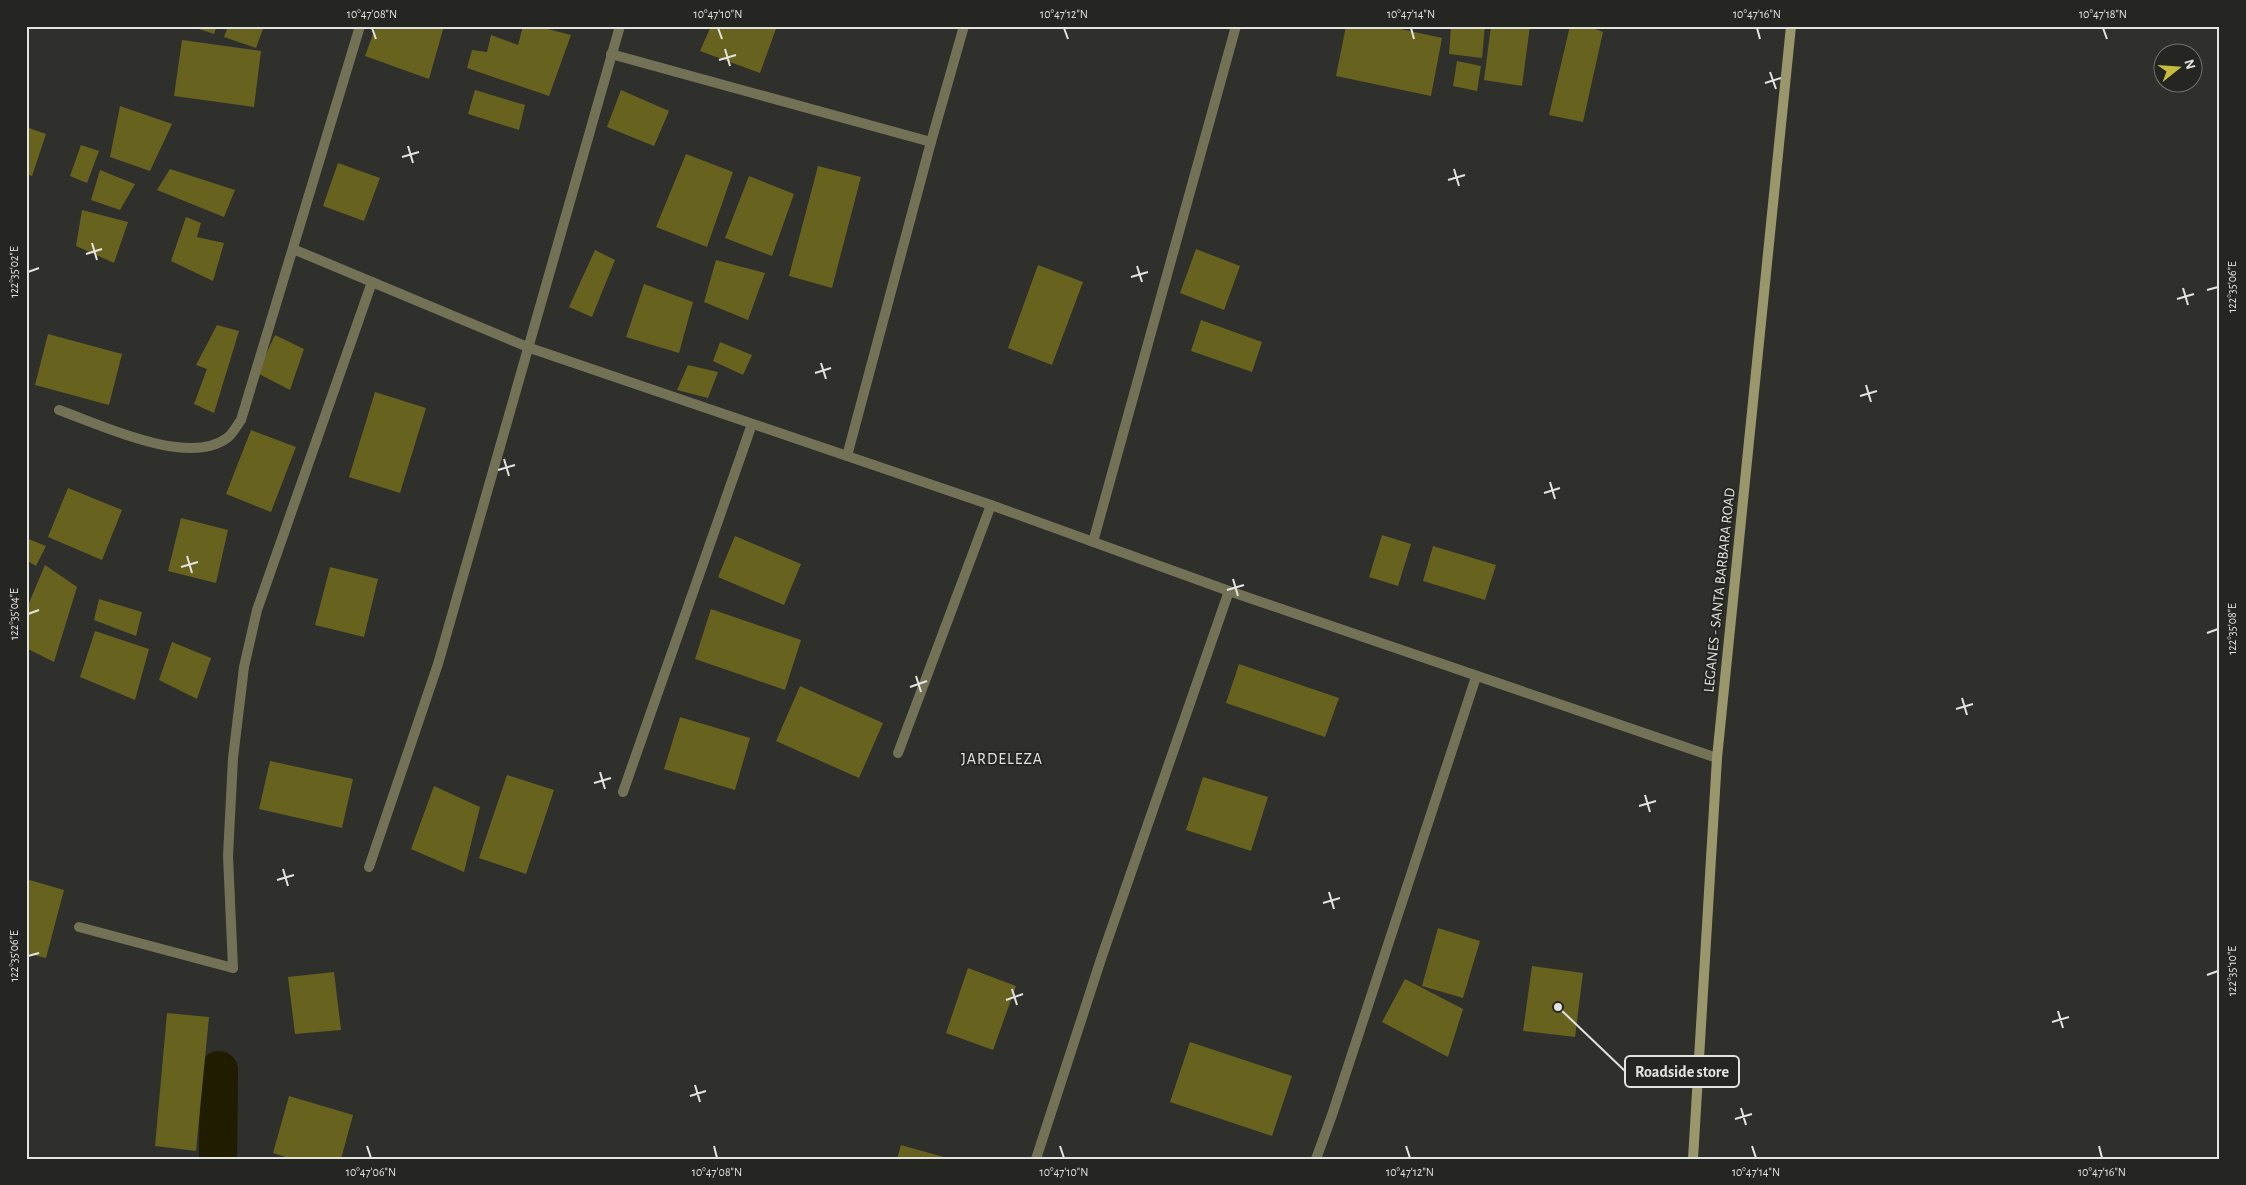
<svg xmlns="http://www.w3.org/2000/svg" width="2246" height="1185" font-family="'Alegreya Sans',sans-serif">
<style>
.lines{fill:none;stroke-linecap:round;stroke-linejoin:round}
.canal{stroke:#1f1c00;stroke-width:38}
.building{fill:#68621f}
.service{stroke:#737257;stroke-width:10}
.minor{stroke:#737257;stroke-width:10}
.secondary{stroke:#9a976c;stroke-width:10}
.ticks{fill:none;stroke:#e3e3e0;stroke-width:2}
.labels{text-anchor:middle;stroke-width:4;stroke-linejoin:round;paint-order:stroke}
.street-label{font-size:15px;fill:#e3e3e0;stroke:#252521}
.neighbourhood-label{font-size:16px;letter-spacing:1px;fill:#e3e3de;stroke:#252521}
.leader{fill:none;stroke:#e3e3e0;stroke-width:2}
.callout-dot{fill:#e3e3e0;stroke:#252521;stroke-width:2}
.callout{fill:#252521;stroke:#e3e3e0;stroke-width:2}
.callout-label{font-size:16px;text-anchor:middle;font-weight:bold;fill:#e3e3e0}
.neatline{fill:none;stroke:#e3e3e0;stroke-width:2}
.ticks-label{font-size:12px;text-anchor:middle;fill:#e3e3e0}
</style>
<rect width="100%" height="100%" fill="#2f2f2b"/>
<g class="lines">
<!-- canal -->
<polyline class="canal" points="218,1159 219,1070"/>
</g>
<!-- building -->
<g class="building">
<polygon points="190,26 217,26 214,34"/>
<polygon points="228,26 264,26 256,48 224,37"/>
<polygon points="376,26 444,26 429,79 365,56"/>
<polygon points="523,26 536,26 571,35 549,96 467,68 472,50 487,52 491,35 518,45"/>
<polygon points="711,26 777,26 760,73 700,51"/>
<polygon points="1346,26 1387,26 1442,38 1431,96 1336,76"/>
<polygon points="1451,26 1485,26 1482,58 1449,54"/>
<polygon points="1491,26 1530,26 1522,86 1484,80"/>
<polygon points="1570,26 1588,26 1603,32 1583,122 1549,115"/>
<polygon points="182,40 261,51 254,107 174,96"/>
<polygon points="1457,61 1481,66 1477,91 1453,86"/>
<polygon points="475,90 525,105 519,130 468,114"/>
<polygon points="621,90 669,111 654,146 607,127"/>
<polygon points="120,106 172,124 150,171 110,157"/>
<polygon points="26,127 46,134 32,176 26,174"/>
<polygon points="81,145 99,151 87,183 70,176"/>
<polygon points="686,154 733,172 707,247 656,227"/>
<polygon points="338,163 380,178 364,221 323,206"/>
<polygon points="818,166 861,177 832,288 789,276"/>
<polygon points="170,169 235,190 224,217 157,190"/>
<polygon points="100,170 135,184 120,210 91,200"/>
<polygon points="749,176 794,194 772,256 725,238"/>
<polygon points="82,210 128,222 114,263 76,246"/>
<polygon points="186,217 201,223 197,237 224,243 213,281 171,261"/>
<polygon points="1196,249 1240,266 1224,310 1180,293"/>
<polygon points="595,250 615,260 592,317 569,307"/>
<polygon points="716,260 765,273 748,320 704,302"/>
<polygon points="1038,265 1083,282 1052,365 1008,348"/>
<polygon points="644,284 693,302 679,353 626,337"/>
<polygon points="1201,320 1262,342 1252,372 1191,351"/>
<polygon points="217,325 239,331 214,413 194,404 207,369 196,365"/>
<polygon points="48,334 122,354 109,405 35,385"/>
<polygon points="275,335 304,349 290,390 257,373"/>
<polygon points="720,342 752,355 743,375 713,361"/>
<polygon points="688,365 718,372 708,398 677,390"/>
<polygon points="375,392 426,408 400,493 349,477"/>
<polygon points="251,430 296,447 271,512 226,494"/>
<polygon points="68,488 122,510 102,560 48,537"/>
<polygon points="181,518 228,530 216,583 168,571"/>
<polygon points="1382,535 1411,544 1398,586 1369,577"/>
<polygon points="735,536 801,564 784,605 718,577"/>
<polygon points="26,538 46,546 36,566 26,560"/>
<polygon points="1433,546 1496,565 1485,600 1423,581"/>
<polygon points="45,565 77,587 54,662 26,648 26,610"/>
<polygon points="330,567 378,579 364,637 315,625"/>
<polygon points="99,599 142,612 136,636 94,620"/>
<polygon points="711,609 801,640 785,690 695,659"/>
<polygon points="95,631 149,649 135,700 80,677"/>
<polygon points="172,642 211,658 197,699 159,680"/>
<polygon points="1239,664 1339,698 1325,737 1226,703"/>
<polygon points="800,686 883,723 859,778 776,741"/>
<polygon points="680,717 750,738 735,790 664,769"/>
<polygon points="270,761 353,779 342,828 259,809"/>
<polygon points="507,775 554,790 526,874 479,858"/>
<polygon points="1203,777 1268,797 1251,851 1186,830"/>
<polygon points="434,786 480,807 464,872 411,849"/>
<polygon points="26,879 64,890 46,958 26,953"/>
<polygon points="1438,928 1480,941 1463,998 1422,986"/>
<polygon points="1532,966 1583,973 1575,1037 1523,1031"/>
<polygon points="968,968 1016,986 993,1050 946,1033"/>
<polygon points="334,972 341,1030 295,1034 288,977"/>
<polygon points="1405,979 1463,1009 1448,1057 1382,1022"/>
<polygon points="167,1013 209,1017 196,1151 155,1146"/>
<polygon points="1190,1042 1292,1076 1272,1136 1170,1102"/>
<polygon points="289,1096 353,1115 341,1159 292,1159 273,1153"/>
<polygon points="901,1145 947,1158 947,1159 897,1159"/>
</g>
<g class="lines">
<!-- service -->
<polyline class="service" points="79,927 233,968"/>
<!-- minor -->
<g class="minor">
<polyline points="611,54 931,142"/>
<polyline points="293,249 530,348 991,505 1229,591 1717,758"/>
<path d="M59 410C101 425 188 467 227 438 233 434 237 425 241 420L360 26"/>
<polyline points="847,456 931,142 964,26"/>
<polyline points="1093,542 1236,26"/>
<polyline points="898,753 991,505"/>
<polyline points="623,792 752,424"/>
<polyline points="369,867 438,664 620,26"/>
<polyline points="233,968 228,856 233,758 244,667 257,610 372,282"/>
<polyline points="1036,1159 1102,956 1229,591"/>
<polyline points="1316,1159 1332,1115 1476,677"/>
</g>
<!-- secondary -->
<polyline class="secondary" points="1693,1159 1717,758 1791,26"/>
</g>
<!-- ticks -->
<path class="ticks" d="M372 28 376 39M718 28 722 39M1064 28 1068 39M1411 28 1414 39M1757 28 1760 39M2103 28 2107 39M725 49 730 66M719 60 736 55M1770 72 1776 89M1765 83 1781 78M408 146 413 163M402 157 419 152M1454 169 1459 186M1448 180 1465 175M92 243 97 260M86 254 102 249M1137 266 1142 282M28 272 39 268M1131 277 1148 272M2183 288 2188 305M2207 290 2218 287M2177 299 2194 294M821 363 826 379M815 373 831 368M1866 385 1871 402M1860 396 1877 391M504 459 509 476M498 470 515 465M1550 482 1555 499M1544 493 1560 488M187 556 192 573M181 567 198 562M1233 579 1238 596M1227 590 1244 585M28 614 39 610M2207 633 2218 629M916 676 921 692M910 687 927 681M1962 698 1967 715M1956 709 1973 704M600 772 605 789M594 783 611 778M1645 795 1650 812M1639 806 1656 801M283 869 288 886M277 880 294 875M1329 892 1334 909M1323 903 1340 898M28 956 39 953M2207 975 2218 971M1012 989 1017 1005M1006 1000 1023 994M2058 1011 2063 1028M2052 1022 2069 1017M695 1085 700 1102M690 1096 706 1091M1741 1108 1746 1125M1735 1119 1752 1114M367 1146 371 1158M714 1146 717 1158M1060 1146 1064 1158M1406 1146 1410 1158M1752 1146 1756 1158M2099 1146 2102 1158"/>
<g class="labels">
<!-- street labels -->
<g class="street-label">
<text transform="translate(1719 590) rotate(-84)" y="5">LEGANES - SANTA BARBARA ROAD</text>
</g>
<!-- neighbourhood labels -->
<g class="neighbourhood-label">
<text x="1002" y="764">JARDELEZA</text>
</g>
</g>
<!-- callouts -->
<path class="leader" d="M1558 1007L1625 1071"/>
<circle class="callout-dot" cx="1558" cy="1007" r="5"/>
<rect class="callout" x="1625" y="1056" width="114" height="31" rx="5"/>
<g class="callout-label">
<text x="1682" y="1077">Roadside store</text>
</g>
<!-- border -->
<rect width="2246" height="1185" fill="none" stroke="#252521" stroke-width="55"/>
<!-- north arrow -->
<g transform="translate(2178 68) rotate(73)"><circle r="24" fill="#252521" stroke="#71716d"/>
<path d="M0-4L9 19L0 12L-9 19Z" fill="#c6bc3d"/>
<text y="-8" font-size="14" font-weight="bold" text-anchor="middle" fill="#e3e3e0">N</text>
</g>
<rect x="28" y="28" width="2190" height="1130" class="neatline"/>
<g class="ticks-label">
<text x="372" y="18">10°47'08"N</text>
<text x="718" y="18">10°47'10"N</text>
<text x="1064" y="18">10°47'12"N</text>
<text x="1411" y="18">10°47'14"N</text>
<text x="1757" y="18">10°47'16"N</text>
<text x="2103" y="18">10°47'18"N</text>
<text transform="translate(14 272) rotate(-90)" y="4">122°35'02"E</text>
<text transform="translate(2232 287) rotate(-90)" y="4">122°35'06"E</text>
<text transform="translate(14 614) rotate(-90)" y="4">122°35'04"E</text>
<text transform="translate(2232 629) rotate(-90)" y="4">122°35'08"E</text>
<text transform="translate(14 956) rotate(-90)" y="4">122°35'06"E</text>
<text transform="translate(2232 971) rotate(-90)" y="4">122°35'10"E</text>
<text x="371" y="1176">10°47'06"N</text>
<text x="717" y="1176">10°47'08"N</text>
<text x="1064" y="1176">10°47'10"N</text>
<text x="1410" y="1176">10°47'12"N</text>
<text x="1756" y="1176">10°47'14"N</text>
<text x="2102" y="1176">10°47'16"N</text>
</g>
</svg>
